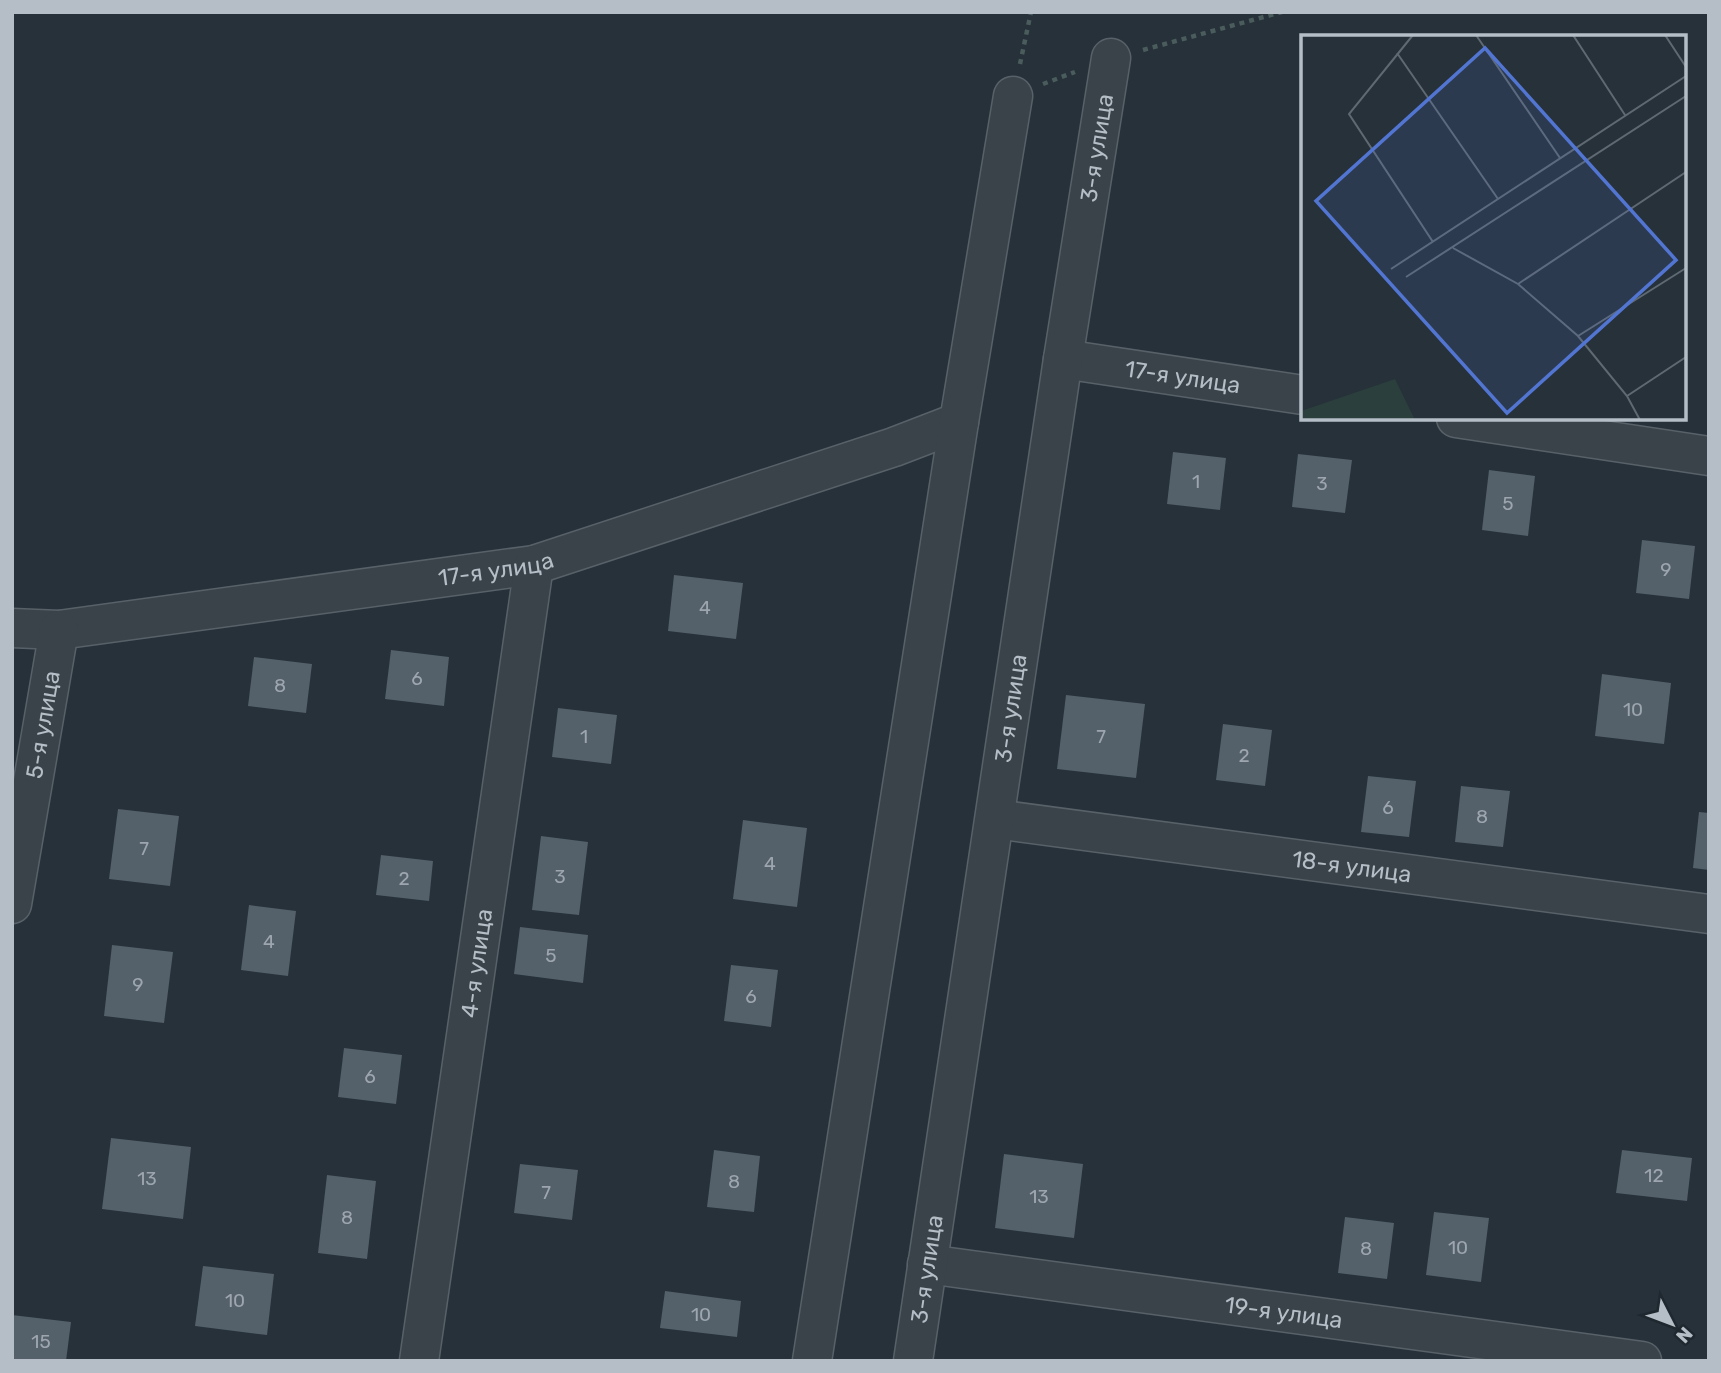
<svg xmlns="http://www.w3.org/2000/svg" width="1721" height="1373" font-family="Rubik,sans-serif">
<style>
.building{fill:#54606a}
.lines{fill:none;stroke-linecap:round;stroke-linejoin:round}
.minor-casing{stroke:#586168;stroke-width:41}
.path{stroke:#4a5c5b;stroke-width:4.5;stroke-dasharray:5 5;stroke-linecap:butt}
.minor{stroke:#3a434a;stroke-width:38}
.labels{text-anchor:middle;stroke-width:6;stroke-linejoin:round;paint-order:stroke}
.number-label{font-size:19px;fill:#9da6af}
.street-label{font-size:23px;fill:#b5bec6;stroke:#1f282f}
.inset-road{fill:none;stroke:#5f6972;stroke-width:2}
.view{fill:#5275d2;fill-opacity:0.15;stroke:#5275d2;stroke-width:3.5}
.inset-edge{fill:none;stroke:#b5bec6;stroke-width:3.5}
</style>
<rect width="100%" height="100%" fill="#26313a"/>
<!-- building -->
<g class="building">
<polygon points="1173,452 1226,458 1220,510 1167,504"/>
<polygon points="1298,454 1352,460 1345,513 1292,507"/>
<polygon points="1489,470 1535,476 1528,536 1482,530"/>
<polygon points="1642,540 1695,546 1689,599 1636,593"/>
<polygon points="674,575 743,583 736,639 668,631"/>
<polygon points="391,650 449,657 444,706 385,699"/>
<polygon points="254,657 312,664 306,713 248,706"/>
<polygon points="1602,674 1671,683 1664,744 1595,736"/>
<polygon points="1066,695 1145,704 1136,778 1057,769"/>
<polygon points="558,708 617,715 611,764 552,757"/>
<polygon points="1223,724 1272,730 1265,786 1216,780"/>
<polygon points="1368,776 1416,781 1409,837 1361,832"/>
<polygon points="1461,786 1510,791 1503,847 1455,842"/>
<polygon points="118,809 179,816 170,886 109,879"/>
<polygon points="1699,812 1709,813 1709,870 1693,868"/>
<polygon points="743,820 807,828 797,907 733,899"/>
<polygon points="541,836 588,842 579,915 532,910"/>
<polygon points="381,855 433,861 429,901 376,895"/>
<polygon points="249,905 296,911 288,976 241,970"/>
<polygon points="520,927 588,935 583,983 514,974"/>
<polygon points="112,945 173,952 164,1023 104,1016"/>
<polygon points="731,965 778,970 771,1027 724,1021"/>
<polygon points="344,1048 402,1055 396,1104 338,1097"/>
<polygon points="111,1138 191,1147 183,1219 102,1209"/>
<polygon points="714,1150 760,1156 754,1212 707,1207"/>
<polygon points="1622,1150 1692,1158 1687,1201 1616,1193"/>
<polygon points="1004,1154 1083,1164 1074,1238 995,1228"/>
<polygon points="520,1164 578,1170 572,1220 514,1213"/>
<polygon points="327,1175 376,1181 367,1259 318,1253"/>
<polygon points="1434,1212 1489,1218 1481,1282 1426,1275"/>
<polygon points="1345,1217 1394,1223 1387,1279 1338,1273"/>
<polygon points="203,1266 274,1274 267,1335 195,1326"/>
<polygon points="665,1291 741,1301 737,1337 660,1328"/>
<polygon points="12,1315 71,1322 66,1361 12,1361"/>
</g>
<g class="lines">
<defs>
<g id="minor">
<path id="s1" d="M1063 359 1303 395"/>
<polyline points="1456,418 1709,456"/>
<path id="s2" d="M12 628 59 630 534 565 894 447 959 422"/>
<path id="s3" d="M995 819 1709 914"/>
<path id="s4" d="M12 904 59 630"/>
<path id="s5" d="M927 1264 1642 1361"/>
<path id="s6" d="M419 1361 534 565"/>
<polyline points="812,1361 959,422 1013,96"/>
<path id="s7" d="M913 1361 1063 359 1111 58"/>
</g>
</defs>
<!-- minor casing -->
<use href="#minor" class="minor-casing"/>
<!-- path -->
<g class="path">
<polyline points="1143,50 1282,12"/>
<polyline points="1020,64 1031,12"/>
<polyline points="1043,84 1075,72"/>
</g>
<!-- minor -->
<use href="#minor" class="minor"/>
</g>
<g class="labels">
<!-- number labels -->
<g class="number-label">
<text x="1196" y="488">1</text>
<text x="1322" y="490">3</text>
<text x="1508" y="510">5</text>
<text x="1666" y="576">9</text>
<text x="705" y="614">4</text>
<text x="417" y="685">6</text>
<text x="280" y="692">8</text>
<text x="1633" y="716">10</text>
<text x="584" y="743">1</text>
<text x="1101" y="743">7</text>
<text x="1244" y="762">2</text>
<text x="1388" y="814">6</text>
<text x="1482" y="823">8</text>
<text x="144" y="855">7</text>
<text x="770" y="870">4</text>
<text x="560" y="883">3</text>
<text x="404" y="885">2</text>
<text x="269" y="948">4</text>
<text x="551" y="962">5</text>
<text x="138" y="991">9</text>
<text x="751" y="1003">6</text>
<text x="370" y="1083">6</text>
<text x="1654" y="1182">12</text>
<text x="147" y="1185">13</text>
<text x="734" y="1188">8</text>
<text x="546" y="1199">7</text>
<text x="1039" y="1203">13</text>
<text x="347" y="1224">8</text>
<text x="1458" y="1254">10</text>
<text x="1366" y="1255">8</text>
<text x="235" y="1307">10</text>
<text x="701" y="1321">10</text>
<text x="41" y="1348">15</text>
</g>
<!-- street labels -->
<g class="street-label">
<text dy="8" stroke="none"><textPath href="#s7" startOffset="1227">3-я улица</textPath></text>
<text dy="8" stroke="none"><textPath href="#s1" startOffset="121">17-я улица</textPath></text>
<text dy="8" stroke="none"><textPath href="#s2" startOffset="488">17-я улица</textPath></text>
<text dy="8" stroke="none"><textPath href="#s7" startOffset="660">3-я улица</textPath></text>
<text dy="8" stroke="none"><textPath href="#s4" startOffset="182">5-я улица</textPath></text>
<text dy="8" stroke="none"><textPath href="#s3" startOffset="360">18-я улица</textPath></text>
<text dy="8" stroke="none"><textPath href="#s6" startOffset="402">4-я улица</textPath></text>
<text dy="8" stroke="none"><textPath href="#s7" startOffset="93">3-я улица</textPath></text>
<text dy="8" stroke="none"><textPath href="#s5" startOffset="360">19-я улица</textPath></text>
</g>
</g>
<!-- overview -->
<g transform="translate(1301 35)">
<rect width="385" height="385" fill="#26313a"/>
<path d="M94 344 114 385H0V376Z" fill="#2b3f3c"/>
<path class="inset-road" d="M112 0 48 79 132 207M175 0 259 123M272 0 324 80M364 0 385 32M96 18 197 164M152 213 217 249 277 301 326 361 339 385M90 234 385 41M105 242 385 61M217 249 385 137M277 301 385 233M326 361 385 322"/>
<path class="view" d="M184 13 375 225 206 378 15 166Z"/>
<rect width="385" height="385" class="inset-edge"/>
</g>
<!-- border -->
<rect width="1721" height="1373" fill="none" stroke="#b5bec6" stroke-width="28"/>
<!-- north arrow -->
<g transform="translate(1672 1324) rotate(132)" stroke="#1f282f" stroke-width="5" paint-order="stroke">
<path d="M0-5L12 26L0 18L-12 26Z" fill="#b5bec6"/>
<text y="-10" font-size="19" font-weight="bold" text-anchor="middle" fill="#b5bec6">N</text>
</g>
</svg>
